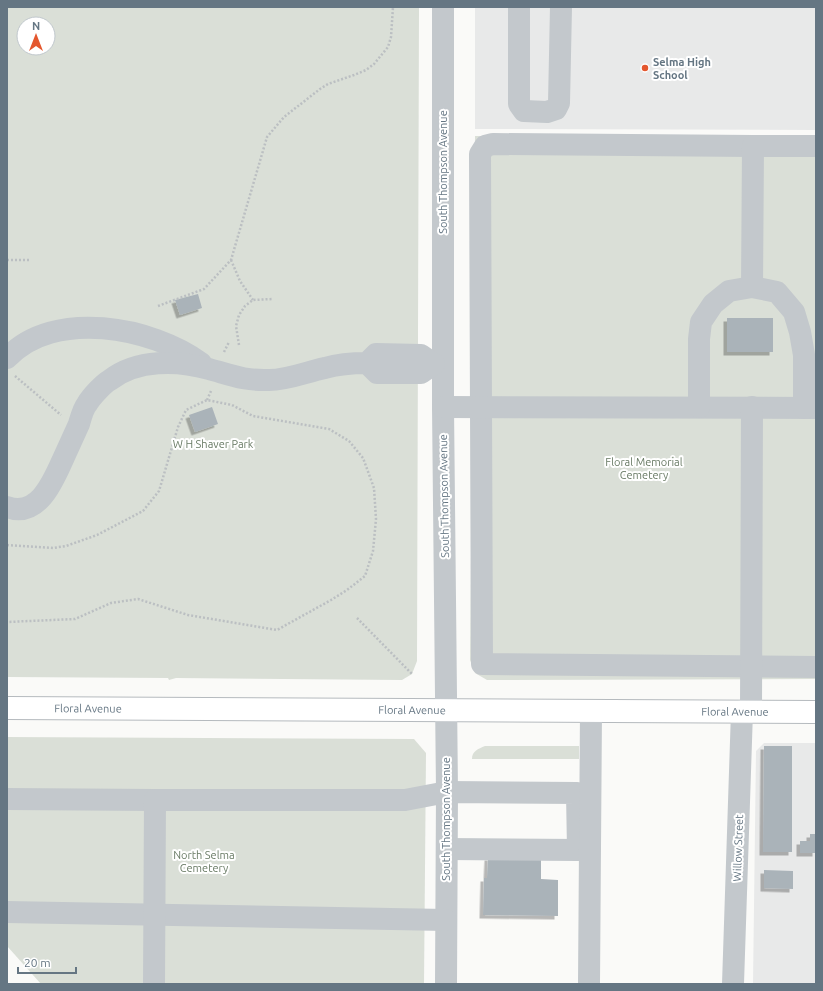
<svg xmlns="http://www.w3.org/2000/svg" width="823" height="991" font-family="Ubuntu,sans-serif">
<style>
.built{fill:#e8e9e9}
.green{fill:#dadfd7;fill-rule:evenodd}
.building{fill:#aab3b9;filter:url(#shadow)}
.lines{fill:none;stroke-linecap:round;stroke-linejoin:round}
.major-casing{stroke:#b5babe;stroke-width:24}
.path{stroke:#bbbfc2;stroke-width:2.5;stroke-dasharray:2 2;stroke-linecap:butt}
.minor{stroke:#c3c8cc;stroke-width:22}
.major{stroke:#fff;stroke-width:22}
.poi-dot{fill:#e4572e;stroke:#fff;stroke-width:1.5}
.labels{text-anchor:middle;stroke-width:4;stroke-linejoin:round;paint-order:stroke}
.poi-label{font-size:11px;font-weight:bold;fill:#657683;stroke:#fff;text-anchor:start}
.street-label{font-size:11px;fill:#657683;stroke:#fff}
.park-label{font-size:11px;fill:#687a64;stroke:#fff}
</style>
<defs>
<filter id="shadow"><feDropShadow dx="-3.5" dy="3.5" stdDeviation="0" flood-color="#0004"/></filter>
</defs>
<rect width="100%" height="100%" fill="#fafaf8"/>
<!-- built -->
<g class="built">
<polygon points="475,7 816,7 816,130 475,129"/>
<polygon points="764,743 816,743 816,984 753,984 756,751"/>
</g>
<!-- green -->
<g class="green">
<path d="M7 7H419L417 661 412 674 402 680 176 678 169 680 168 678 7 677ZM24 24H48V48H24Z"/>
<polygon points="475,136 816,139 816,679 487,680 475,673 470,660"/>
<polygon points="7,737 414,739 426,753 424,984 41,984 7,946"/>
<path d="M485 746H579V759H472C472 751 478 749 485 746Z"/>
</g>
<!-- building -->
<g class="building">
<polygon points="198,294 202,308 180,315 175,300"/>
<rect x="727" y="318" width="46" height="34"/>
<polygon points="212,407 218,424 195,432 189,415"/>
<polygon points="764,746 792,746 792,852 763,852"/>
<polygon points="810,834 816,834 816,853 800,853 800,841 810,841"/>
<polygon points="488,857 541,858 541,879 558,880 558,916 483,915 484,878 487,878"/>
<polygon points="764,870 793,871 793,889 764,888"/>
</g>
<g class="lines">
<defs>
<g id="major">
<path id="s1" d="M7 708 816 712"/>
</g>
</defs>
<!-- major casing -->
<use href="#major" class="major-casing"/>
<!-- path -->
<g class="path">
<polyline points="7,260 30,260"/>
<polyline points="231,260 240,281 253,300"/>
<polyline points="158,306 204,289 231,260 267,137 284,117 320,89 328,84 354,75 366,70 374,64 388,47 391,37 393,7"/>
<polyline points="239,345 236,326 239,315 245,306 253,300 272,299"/>
<polyline points="224,352 229,342"/>
<polyline points="15,376 61,415"/>
<polyline points="207,400 211,391"/>
<polyline points="7,545 53,548 66,546 97,535 143,511 159,491 178,427 186,410 207,400 232,405 253,416 329,429 349,441 363,458 374,488 376,519 373,551 365,576 347,590 331,600 277,630 188,615 138,599 111,603 75,619 7,622"/>
<polyline points="357,618 412,674"/>
</g>
<!-- minor -->
<g class="minor">
<polyline points="443,7 443,407 447,792 446,984"/>
<polyline points="519,7 519,104 524,111 547,112 556,109 559,103 561,7"/>
<polyline points="753,146 493,144 485,146 480,154 482,664 816,667"/>
<path d="M7 358C54 308 152 327 201 363"/>
<polyline points="443,407 816,408"/>
<polyline points="699,407 699,339 701,322 713,304 729,291 752,287"/>
<polyline points="804,408 804,355 800,332 794,312 777,292 752,287 753,146 816,146"/>
<path d="M7 507C39 519 54 479 64 457 69 446 74 435 79 424 81 417 83 409 87 404 91 397 103 384 110 380 137 359 178 360 209 369 231 375 245 381 269 380 288 380 306 372 325 368 339 364 352 363 367 363L377 373H421L434 364 421 355 376 354 367 363"/>
<polyline points="751,711 752,407"/>
<polyline points="7,799 155,800"/>
<polyline points="7,912 446,920"/>
<polyline points="154,984 155,800 405,800 447,792 577,793 578,850 447,849"/>
<polyline points="589,984 591,712"/>
<polyline points="733,984 742,711"/>
</g>
<!-- major -->
<use href="#major" class="major"/>
</g>
<!-- markers -->
<circle class="poi-dot" cx="645" cy="68" r="4"/>
<g class="labels">
<!-- poi labels -->
<g class="poi-label">
<text x="653" y="66">Selma High<tspan x="653" dy="13">School</tspan></text>
</g>
<!-- street labels -->
<g class="street-label">
<text transform="translate(443 172) rotate(-90)" y="4">South Thompson Avenue</text>
<text transform="translate(444 496) rotate(-91)" y="4">South Thompson Avenue</text>
<text dy="4" stroke="none"><textPath href="#s1" startOffset="81">Floral Avenue</textPath></text>
<text dy="4" stroke="none"><textPath href="#s1" startOffset="405">Floral Avenue</textPath></text>
<text dy="4" stroke="none"><textPath href="#s1" startOffset="728">Floral Avenue</textPath></text>
<text transform="translate(446 819) rotate(-90)" y="4">South Thompson Avenue</text>
<text transform="translate(738 848) rotate(-88)" y="4">Willow Street</text>
</g>
<!-- park labels -->
<g class="park-label">
<text x="213" y="448">W H Shaver Park</text>
<text x="644" y="466">Floral Memorial<tspan x="644" dy="13">Cemetery</tspan></text>
<text x="204" y="859">North Selma<tspan x="204" dy="13">Cemetery</tspan></text>
</g>
</g>
<!-- border -->
<rect width="823" height="991" fill="none" stroke="#657683" stroke-width="16"/>
<!-- north arrow -->
<g transform="translate(36 36)"><circle r="19" fill="#ffffff" stroke="#c1c8cd"/>
<path d="M0-3L7 15L0 10L-7 15Z" fill="#e4572e"/>
<text y="-6" font-size="11" font-weight="bold" text-anchor="middle" fill="#657683">N</text>
</g>
<!-- scale -->
<path d="M18 967v6h58v-6" fill="none" stroke="#657683" stroke-width="2"/>
<text x="24" y="967" font-size="12" fill="#657683" stroke="#ffffff" stroke-width="3" paint-order="stroke">20 m</text>
</svg>
